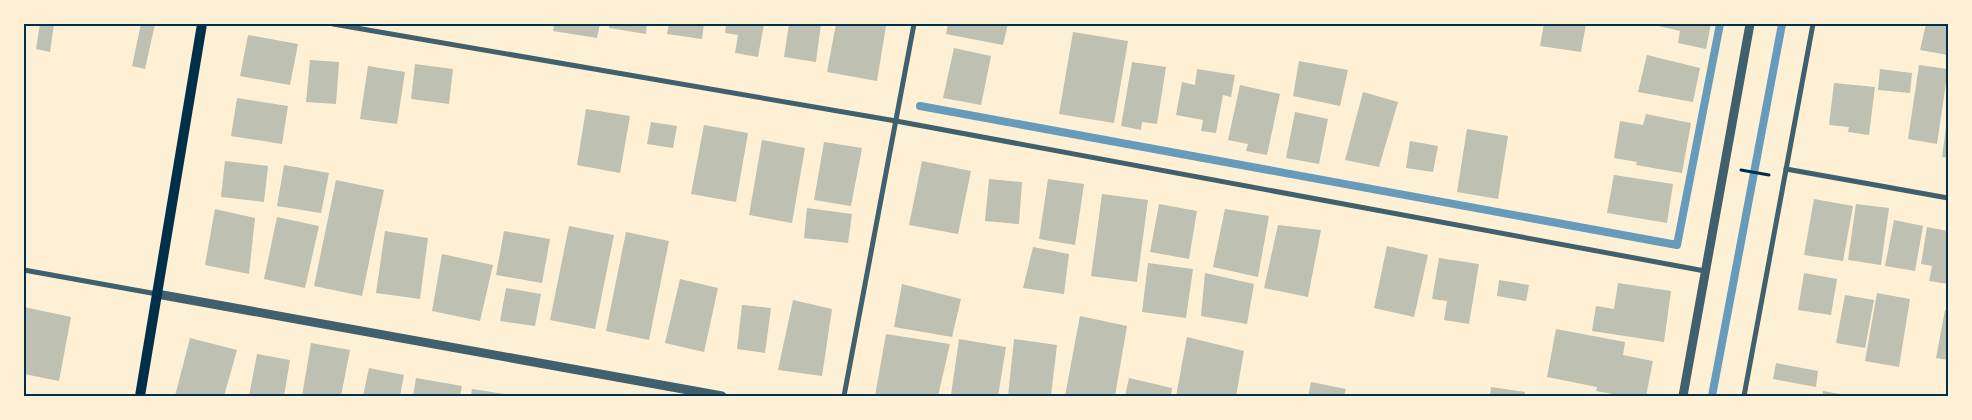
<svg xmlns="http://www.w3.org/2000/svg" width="1972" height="420" font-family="'Titillium Web',sans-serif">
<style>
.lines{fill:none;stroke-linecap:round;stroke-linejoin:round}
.stream{stroke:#669bbc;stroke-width:8}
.building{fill:#bec0b2}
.path{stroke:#003049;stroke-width:3}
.minor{stroke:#3f606c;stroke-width:5}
.tertiary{stroke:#3f606c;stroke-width:9}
.secondary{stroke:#003049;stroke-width:10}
.neatline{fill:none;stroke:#003049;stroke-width:2}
</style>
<rect width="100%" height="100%" fill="#fdf0d5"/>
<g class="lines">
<!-- stream -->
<g class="stream">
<polyline points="920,106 1677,245 1720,24"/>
<polyline points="1712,396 1782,24"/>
</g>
</g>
<!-- building -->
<g class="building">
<polygon points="40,24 54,24 50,52 36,49"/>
<polygon points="141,24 155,24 145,69 132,66"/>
<polygon points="554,24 600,24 597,38 553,31"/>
<polygon points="609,24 647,24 646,34 609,28"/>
<polygon points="669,24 704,24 702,39 667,34"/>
<polygon points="726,24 764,24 758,57 735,53 738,35 725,33"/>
<polygon points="789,24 821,24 816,62 784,57"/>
<polygon points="836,24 872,24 886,26 877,81 827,72"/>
<polygon points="948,24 1008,24 1003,45 946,34"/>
<polygon points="1544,24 1586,24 1581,52 1540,46"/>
<polygon points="1650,24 1711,24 1706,49 1678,43 1680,31"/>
<polygon points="1926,24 1948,24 1948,55 1920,50"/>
<polygon points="1073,32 1128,41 1114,123 1059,114"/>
<polygon points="248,35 298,44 290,85 240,76"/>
<polygon points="954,48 991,56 981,105 943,98"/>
<polygon points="1647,55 1700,68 1693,102 1638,92"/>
<polygon points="310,60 339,62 336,104 306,102"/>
<polygon points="1299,61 1348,70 1340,106 1293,96"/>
<polygon points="1132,62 1166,67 1157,124 1142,122 1141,130 1121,126"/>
<polygon points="415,64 453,69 449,104 411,99"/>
<polygon points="1919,65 1948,69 1937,144 1908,139"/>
<polygon points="368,66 405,72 397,124 360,119"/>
<polygon points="1197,69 1235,75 1231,97 1223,95 1216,133 1201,131 1203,120 1176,115 1182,82 1195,85"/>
<polygon points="1880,69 1912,73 1910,93 1878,90"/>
<polygon points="1834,83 1875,87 1869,135 1848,132 1849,127 1829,125"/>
<polygon points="1240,85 1280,94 1267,155 1246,151 1248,144 1228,140"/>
<polygon points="1363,92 1398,102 1379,167 1345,160"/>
<polygon points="237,98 288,106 282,144 231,136"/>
<polygon points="586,109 630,116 620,173 577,165"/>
<polygon points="1295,112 1328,119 1319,164 1286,158"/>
<polygon points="1646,114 1691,123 1682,173 1636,165 1637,162 1614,158 1620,121 1643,125"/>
<polygon points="1947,119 1948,119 1948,158 1942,157"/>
<polygon points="651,122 677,126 673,148 647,144"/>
<polygon points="704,125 748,133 736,202 691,194"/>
<polygon points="1467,129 1508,136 1498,199 1457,192"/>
<polygon points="762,140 805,148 792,223 749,215"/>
<polygon points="1410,141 1438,146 1433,172 1406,168"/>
<polygon points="824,142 862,148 851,206 814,200"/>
<polygon points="225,161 268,166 264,202 221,197"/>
<polygon points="922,161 971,171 958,234 909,225"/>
<polygon points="284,165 329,173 321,213 277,206"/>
<polygon points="1614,175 1673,184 1667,223 1607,213"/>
<polygon points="989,179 1022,182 1019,224 985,221"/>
<polygon points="1048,179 1084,184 1075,245 1039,239"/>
<polygon points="336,180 384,190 362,296 314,286"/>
<polygon points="1102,194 1148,200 1137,282 1091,276"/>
<polygon points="1814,199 1853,206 1843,261 1804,255"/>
<polygon points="1159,204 1197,211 1189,259 1150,252"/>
<polygon points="1856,204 1889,208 1881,265 1848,260"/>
<polygon points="807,208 852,214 848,243 804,238"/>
<polygon points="215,209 255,218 249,274 205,265"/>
<polygon points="1225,209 1269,216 1258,277 1213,267"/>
<polygon points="277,217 319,226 305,288 264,279"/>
<polygon points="1894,220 1923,226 1915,271 1885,266"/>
<polygon points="1278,225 1321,230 1308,297 1264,288"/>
<polygon points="569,226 614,235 595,329 550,320"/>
<polygon points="1927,227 1948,231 1948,284 1929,281 1932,266 1921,264"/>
<polygon points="385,231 428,238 420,299 376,293"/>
<polygon points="504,231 550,239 542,283 496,275"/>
<polygon points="626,232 669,241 649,340 606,331"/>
<polygon points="1387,246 1428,255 1414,317 1374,308"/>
<polygon points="1033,247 1069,254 1064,294 1023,288"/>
<polygon points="442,254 493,265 480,321 432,311"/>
<polygon points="1439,258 1479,264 1469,324 1444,320 1447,301 1432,299"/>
<polygon points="1148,263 1193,269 1186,318 1142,312"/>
<polygon points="1205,273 1254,284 1247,324 1201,316"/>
<polygon points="1804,273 1837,279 1831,315 1798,310"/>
<polygon points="680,279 718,288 704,352 665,343"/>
<polygon points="1499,280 1529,285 1526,301 1497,296"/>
<polygon points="1618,283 1671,291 1664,342 1592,331 1596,306 1614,309"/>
<polygon points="902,284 961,299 952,337 894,327"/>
<polygon points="506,288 541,294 535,326 500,321"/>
<polygon points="1877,293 1910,299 1899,367 1865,361"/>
<polygon points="1845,295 1874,300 1865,348 1836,343"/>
<polygon points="793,300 832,309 822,376 778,370"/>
<polygon points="742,305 771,308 765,353 737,349"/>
<polygon points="24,307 71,317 59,381 24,374"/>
<polygon points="1945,310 1948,310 1948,360 1936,358"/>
<polygon points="1080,316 1127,326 1115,396 1065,396"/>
<polygon points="1556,329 1625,342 1623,355 1653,361 1646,396 1624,396 1596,391 1597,387 1547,377"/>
<polygon points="886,334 950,344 938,396 875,396"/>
<polygon points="1187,337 1244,351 1236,396 1176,396"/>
<polygon points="190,338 237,350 224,396 175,396"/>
<polygon points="959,339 1006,347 998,396 951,395"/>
<polygon points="1014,339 1057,345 1051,396 1008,396"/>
<polygon points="311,343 350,350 341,396 302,396"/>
<polygon points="257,354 290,360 284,396 249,396"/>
<polygon points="1776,363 1818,371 1816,387 1773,379"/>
<polygon points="369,368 404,375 400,396 363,396"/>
<polygon points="416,378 462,386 460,396 413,396"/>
<polygon points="1129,378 1172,388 1171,396 1125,396"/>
<polygon points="1311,382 1346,389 1344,396 1308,396"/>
<polygon points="1491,387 1525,392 1524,396 1490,396"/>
<polygon points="472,389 512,395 512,396 471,396"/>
<polygon points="1823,391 1846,395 1846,396 1822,396"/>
</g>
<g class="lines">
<!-- path -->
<polyline class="path" points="1741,170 1769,175"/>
<!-- minor -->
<g class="minor">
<polyline points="333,24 896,121 1705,271"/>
<polyline points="1786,169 1948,198"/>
<polyline points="24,270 157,294"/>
<polyline points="844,396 914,24"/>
<polyline points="1744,396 1813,24"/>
</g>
<!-- tertiary -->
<g class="tertiary">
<polyline points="157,294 722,396"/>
<polyline points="1683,396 1750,24"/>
</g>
<!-- secondary -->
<polyline class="secondary" points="140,396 202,24"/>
</g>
<!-- border -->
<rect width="1972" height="420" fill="none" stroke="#fdf0d5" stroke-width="50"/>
<rect x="25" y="25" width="1922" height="370" class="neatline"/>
</svg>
